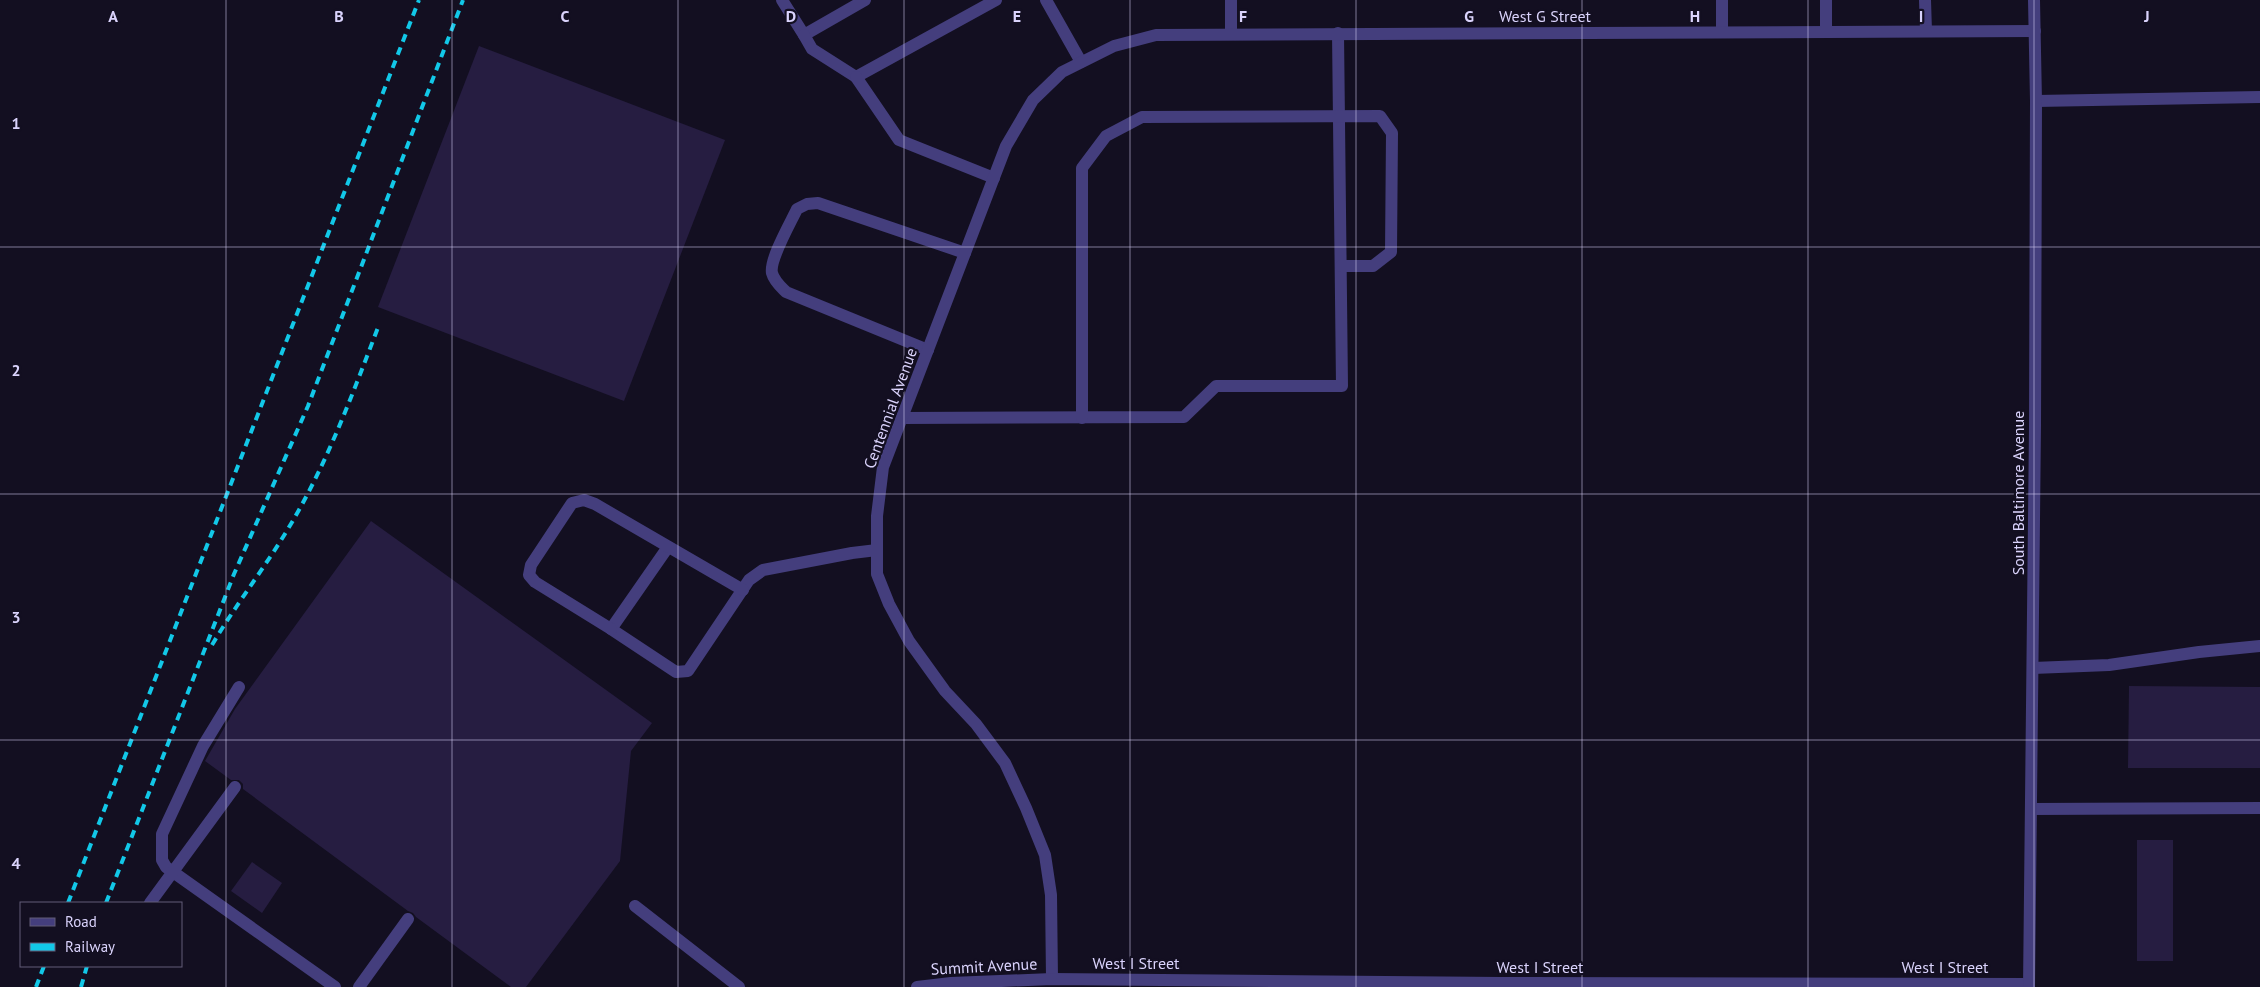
<svg xmlns="http://www.w3.org/2000/svg" width="2260" height="987" font-family="'PT Sans',sans-serif">
<style>
.building{fill:#261d41}
.lines{fill:none;stroke-linecap:round;stroke-linejoin:round}
.minor{stroke:#443e7d;stroke-width:12}
.rail{stroke:#12c8e8;stroke-width:4;stroke-dasharray:8 6;stroke-linecap:butt}
.grid{fill:none;stroke:#dad3fc;stroke-width:1;stroke-opacity:0.55}
.labels{text-anchor:middle;stroke-width:4.5;stroke-linejoin:round;paint-order:stroke}
.street-label{font-size:16px;fill:#dad3fc;stroke:#130f21}
.grid-label{font-size:16px;text-anchor:middle;font-weight:bold;fill:#dad3fc;stroke:#130f21;stroke-width:4.5;stroke-linejoin:round;paint-order:stroke}
</style>
<rect width="100%" height="100%" fill="#130f21"/>
<!-- building -->
<g class="building">
<polygon points="479,46 725,140 624,401 378,307"/>
<polygon points="371,521 652,723 631,751 620,861 526,987 511,987 416,917 413,913 408,911 243,789 243,784 239,780 231,780 205,761 235,709"/>
<polygon points="2129,686 2260,687 2260,768 2128,768"/>
<rect x="2137" y="840" width="36" height="121"/>
<polygon points="252,862 282,883 262,913 231,891"/>
</g>
<g class="lines">
<!-- minor -->
<g class="minor">
<polyline points="782,0 804,35 865,0"/>
<polyline points="1046,0 1081,62"/>
<polyline points="1231,0 1231,34"/>
<polyline points="1722,0 1722,32"/>
<polyline points="1925,0 1926,31"/>
<polyline points="1826,31 1826,0"/>
<polyline points="804,35 812,49 856,77 996,0"/>
<polyline points="856,77 899,140 994,178"/>
<polyline points="2036,101 2260,97"/>
<path d="M928 350 786 292C781 287 774 281 772 273 769 260 791 222 797 209L807 204 818 203 965 253"/>
<polyline points="902,418 1184,417 1216,386 1342,386 1338,33"/>
<polyline points="1082,418 1082,168 1106,136 1142,117 1380,116 1392,133 1391,252 1373,266 1341,266"/>
<polyline points="668,547 611,629 676,672 688,671 749,580 763,570 852,553 877,550"/>
<polyline points="611,629 535,582 529,575 531,565 572,503 584,500 595,504 743,590"/>
<polyline points="2033,668 2109,665 2199,652 2260,646"/>
<polyline points="239,687 203,746 162,834 162,860 166,867 335,987"/>
<polyline points="2032,809 2260,808"/>
<polyline points="150,903 235,787"/>
<polyline points="635,906 739,987"/>
<polyline points="1052,979 1051,895 1045,855 1026,808 1005,763 976,724 945,691 909,641 889,604 877,574 877,516 883,467 1006,146 1033,100 1062,72 1114,46 1156,35 2035,31"/>
<polyline points="359,987 408,919"/>
<polyline points="917,987 951,983 1052,979 1502,983 2029,984"/>
<polyline points="2029,987 2035,426 2036,101 2034,0"/>
</g>
<!-- rail -->
<g class="rail">
<path d="M212 645C238 601 270 561 295 517 330 456 354 390 379 325"/>
<polyline points="68,903 419,0"/>
<polyline points="106,903 234,574 308,406 463,0"/>
<polyline points="36,987 44,966"/>
<polyline points="81,987 87,966"/>
</g>
</g>
<!-- grid -->
<path class="grid" d="M226 0V987M452 0V987M678 0V987M904 0V987M1130 0V987M1356 0V987M1582 0V987M1808 0V987M2034 0V987M0 247H2260M0 494H2260M0 740H2260"/>
<g class="labels">
<!-- street labels -->
<g class="street-label">
<text x="1545" y="22">West G Street</text>
<text transform="translate(890 408) rotate(-70)" y="6">Centennial Avenue</text>
<text transform="translate(2018 493) rotate(-90)" y="6">South Baltimore Avenue</text>
<text x="1136" y="969">West I Street</text>
<text transform="translate(984 966) rotate(-3)" y="6">Summit Avenue</text>
<text x="1540" y="973">West I Street</text>
<text x="1945" y="973">West I Street</text>
</g>
</g>
<g class="grid-label">
<text x="113" y="22">A</text>
<text x="339" y="22">B</text>
<text x="565" y="22">C</text>
<text x="791" y="22">D</text>
<text x="1017" y="22">E</text>
<text x="1243" y="22">F</text>
<text x="1469" y="22">G</text>
<text x="1695" y="22">H</text>
<text x="1921" y="22">I</text>
<text x="2147" y="22">J</text>
<text x="16" y="129">1</text>
<text x="16" y="376">2</text>
<text x="16" y="623">3</text>
<text x="16" y="869">4</text>
</g>
<!-- legend -->
<rect x="20" y="902" width="162" height="65" fill="#130f21" stroke="#635d79"/>
<rect x="30" y="918" width="25" height="8" fill="#443e7d" stroke="#635d79"/>
<text x="65" y="927" font-size="15" fill="#dad3fc">Road</text>
<rect x="30" y="943" width="25" height="8" fill="#12c8e8" stroke="#635d79"/>
<text x="65" y="952" font-size="15" fill="#dad3fc">Railway</text>
</svg>
